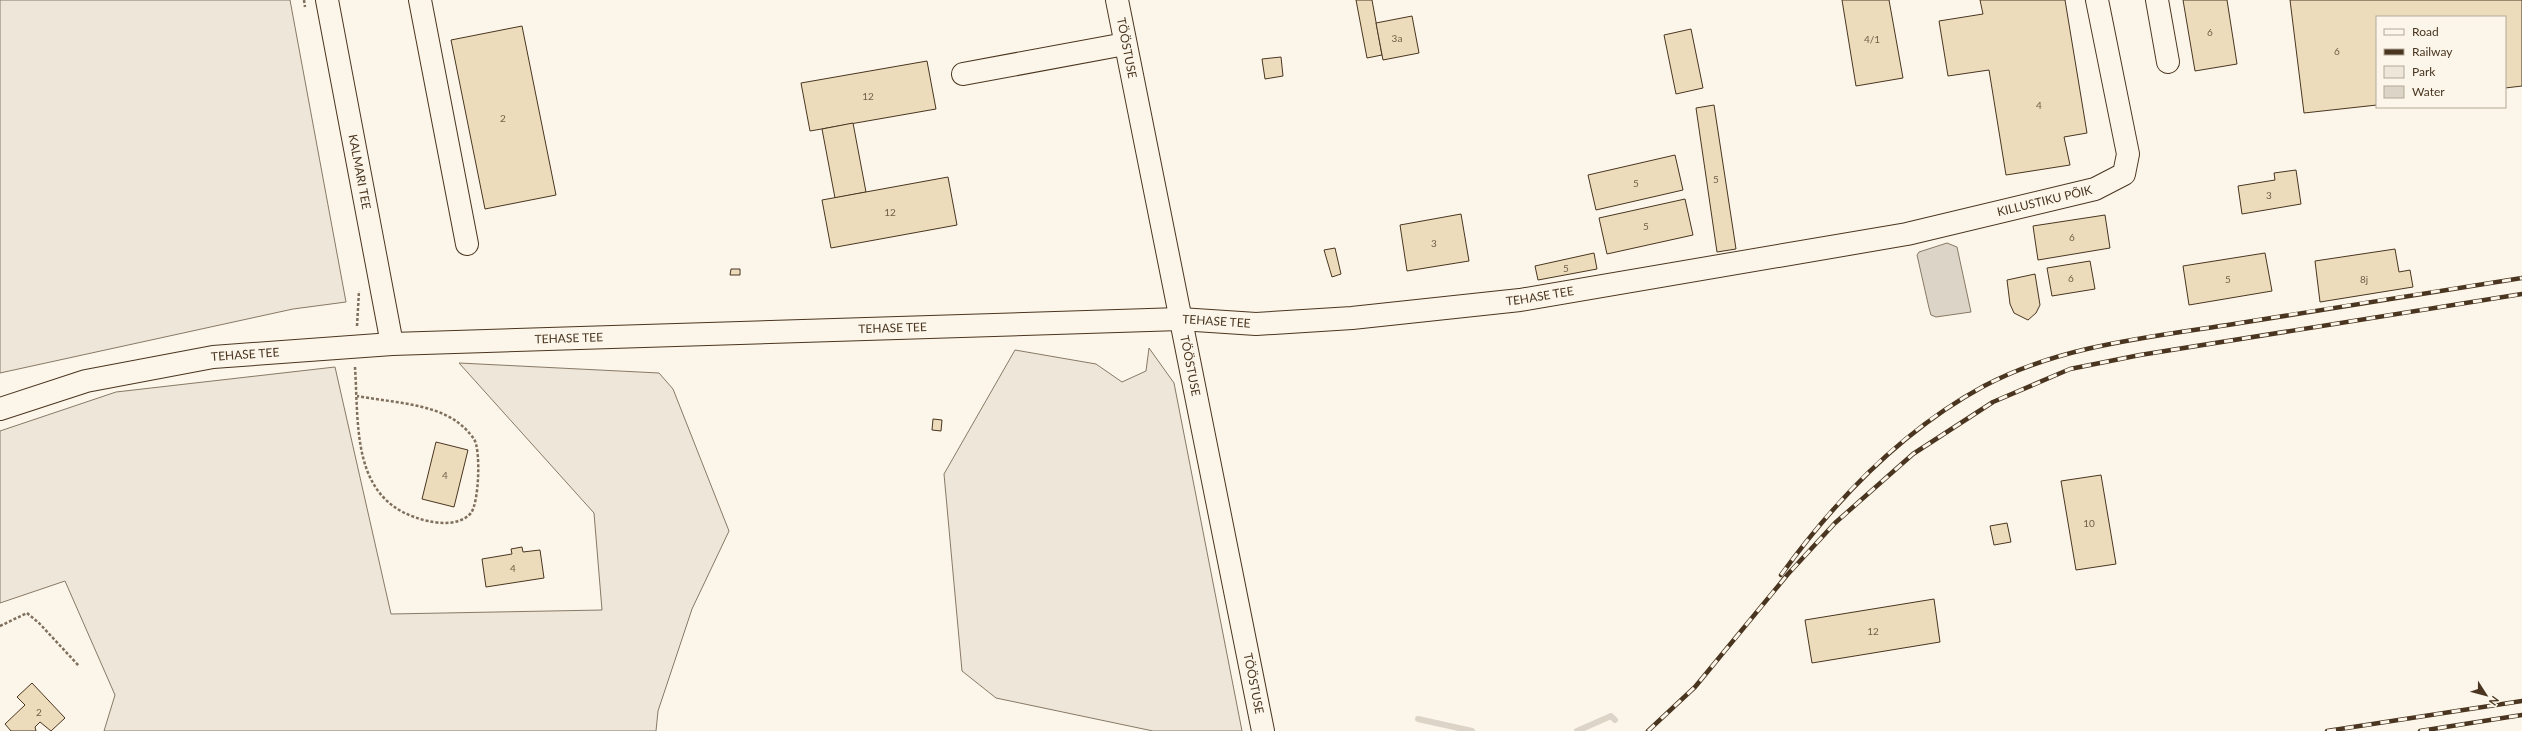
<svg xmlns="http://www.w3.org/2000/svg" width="2522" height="731" font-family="Lato,sans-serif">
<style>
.green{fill:#ede6d9;stroke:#887966}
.water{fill:#dcd4c6;stroke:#887966}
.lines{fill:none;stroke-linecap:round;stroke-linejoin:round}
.stream{stroke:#dcd4c6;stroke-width:6}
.building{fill:#ecdcbc;stroke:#4a3520}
.minor-casing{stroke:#4a3520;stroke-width:24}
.path{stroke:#7f6f5c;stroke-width:2.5;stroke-dasharray:3 2;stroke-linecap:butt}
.minor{stroke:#fbf6e9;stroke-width:22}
.rail-casing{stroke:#4a3520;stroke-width:4.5}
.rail{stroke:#fbf6e9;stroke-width:3;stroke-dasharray:9;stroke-linecap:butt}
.labels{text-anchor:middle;stroke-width:3;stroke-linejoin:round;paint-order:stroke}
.number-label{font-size:10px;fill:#725f47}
.street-label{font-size:12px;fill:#4a3520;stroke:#fbf6e9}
</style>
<rect width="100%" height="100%" fill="#fbf6e9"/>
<!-- green -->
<g class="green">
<polygon points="0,0 290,0 346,302 293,309 0,373"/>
<polygon points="1149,348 1174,383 1242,731 1153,731 996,698 962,671 944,474 1015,350 1096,364 1122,382 1146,371"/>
<polygon points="459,363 659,373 673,389 729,531 692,609 658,711 656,731 104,731 115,695 65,581 0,603 0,431 116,392 335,367 391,614 602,610 594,513"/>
</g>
<!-- water -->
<polygon class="water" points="1947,243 1957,247 1971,312 1936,317 1931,315 1929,308 1917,255 1919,252"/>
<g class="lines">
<!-- stream -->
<g class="stream">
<polyline points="1418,719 1472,731"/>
<polyline points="1577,731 1611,716 1615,720"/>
</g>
</g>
<!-- building -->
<g class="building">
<polygon points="1356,0 1372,0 1382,55 1367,58"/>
<polygon points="1842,0 1889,0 1903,78 1856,86"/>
<polygon points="1980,0 2065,0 2087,133 2064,137 2070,165 2006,175 1989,70 1948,76 1939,21 1983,14"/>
<polygon points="2183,0 2227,0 2237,64 2195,71"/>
<polygon points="2290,0 2522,0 2522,86 2505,88 2505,17 2377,17 2377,105 2304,113"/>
<polygon points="1412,16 1419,53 1383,60 1376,23"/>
<polygon points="522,26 556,195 485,209 451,40"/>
<polygon points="1691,29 1703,88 1676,94 1664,35"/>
<polygon points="1281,57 1283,76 1265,79 1262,59"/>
<polygon points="927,61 936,109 810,131 801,83"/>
<polygon points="1714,105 1736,249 1717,252 1696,108"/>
<polygon points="853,123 866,192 835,198 822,129"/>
<polygon points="1675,155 1683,190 1596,210 1588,175"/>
<polygon points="2296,170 2301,204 2242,214 2238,186 2275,180 2274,173"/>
<polygon points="948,177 957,225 831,248 822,200"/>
<polygon points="1685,199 1693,235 1607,254 1599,218"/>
<polygon points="1461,214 1469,261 1407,271 1400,225"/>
<polygon points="2105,215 2110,248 2038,260 2033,226"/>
<polygon points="1335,248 1341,274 1332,277 1324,250"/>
<polygon points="2395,249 2399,272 2410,270 2413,287 2320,302 2315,261"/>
<polygon points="1594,253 1597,269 1538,280 1535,266"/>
<polygon points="2265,253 2272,291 2189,305 2183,266"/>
<polygon points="2090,261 2095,289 2052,296 2047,268"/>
<polygon points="731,269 740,269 740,275 730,275"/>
<polygon points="2035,274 2040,305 2036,313 2028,320 2014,313 2010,304 2007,280"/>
<polygon points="933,419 942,420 941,431 932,430"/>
<polygon points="436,442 468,450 454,507 422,499"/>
<polygon points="2101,475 2116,564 2076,570 2061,481"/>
<polygon points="2007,523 2011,542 1994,545 1990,526"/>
<polygon points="522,547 523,552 540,550 544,578 486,587 482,559 512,554 511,549"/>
<polygon points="1934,599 1940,642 1812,663 1805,620"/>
<polygon points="32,683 65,718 51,731 40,722 35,727 36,731 11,731 5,724 25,705 17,697"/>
</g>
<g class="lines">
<defs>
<g id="minor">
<path id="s1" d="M327 0 392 344"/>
<polyline points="420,0 467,244"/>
<path id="s2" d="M1117 0 1263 731"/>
<polyline points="2157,0 2168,62"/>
<polyline points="963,74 1125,44"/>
<path id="s3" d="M0 409 86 381 213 357 392 344 1180 319 1256 324 1352 318 1520 300 1907 234 2095 189 2124 174 2128 154 2097 0"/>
</g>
</defs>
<!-- minor casing -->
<use href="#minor" class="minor-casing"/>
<!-- path -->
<g class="path">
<polyline points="304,0 305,7"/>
<polyline points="357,326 359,291"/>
<path d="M355 367C359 430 351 504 428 521 441 524 461 525 471 513 479 502 481 450 474 439 470 433 462 425 456 421 430 403 388 402 357 396"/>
<polyline points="0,626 27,613 39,623 79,666"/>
</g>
<!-- minor -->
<use href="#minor" class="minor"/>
<defs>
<g id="rail">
<path d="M1781 575C1836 499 1901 431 1984 386 2059 346 2150 337 2234 324 2330 308 2426 293 2522 278"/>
<polyline points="1648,731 1695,687 1788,574 1835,523 1913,454 1993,402 2070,369 2140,355 2522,294"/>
<polyline points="2327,731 2522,701"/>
<polyline points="2420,731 2522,715"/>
</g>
</defs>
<!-- rail casing -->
<use href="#rail" class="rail-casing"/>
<!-- rail -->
<use href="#rail" class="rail"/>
</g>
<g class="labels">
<!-- number labels -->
<g class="number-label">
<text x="2210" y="36">6</text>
<text x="1397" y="42">3a</text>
<text x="1872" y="43">4/1</text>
<text x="2337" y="55">6</text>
<text x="868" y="100">12</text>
<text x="2039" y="109">4</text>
<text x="503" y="122">2</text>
<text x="1716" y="183">5</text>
<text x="1636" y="187">5</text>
<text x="2269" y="199">3</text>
<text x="890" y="216">12</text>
<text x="1646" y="230">5</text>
<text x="2072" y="241">6</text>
<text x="1434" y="247">3</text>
<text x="1566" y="272">5</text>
<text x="2071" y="282">6</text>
<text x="2228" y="283">5</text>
<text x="2364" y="283">8j</text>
<text x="445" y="479">4</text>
<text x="2089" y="527">10</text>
<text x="513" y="572">4</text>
<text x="1873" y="635">12</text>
<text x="39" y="716">2</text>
</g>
<!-- street labels -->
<g class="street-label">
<text dy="4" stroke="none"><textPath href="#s2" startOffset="49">TÖÖSTUSE</textPath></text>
<text dy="4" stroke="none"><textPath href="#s1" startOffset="175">KALMARI TEE</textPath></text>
<text dy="4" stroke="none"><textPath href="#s3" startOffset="2063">KILLUSTIKU PÕIK</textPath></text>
<text dy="4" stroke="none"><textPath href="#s3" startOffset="1549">TEHASE TEE</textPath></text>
<text dy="4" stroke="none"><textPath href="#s3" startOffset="1224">TEHASE TEE</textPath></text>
<text dy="4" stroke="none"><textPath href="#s3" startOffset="900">TEHASE TEE</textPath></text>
<text dy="4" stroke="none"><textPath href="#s3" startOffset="576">TEHASE TEE</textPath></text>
<text dy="4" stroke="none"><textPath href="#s3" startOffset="252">TEHASE TEE</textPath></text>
<text dy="4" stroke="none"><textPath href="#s2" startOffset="373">TÖÖSTUSE</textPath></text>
<text dy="4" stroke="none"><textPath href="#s2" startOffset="697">TÖÖSTUSE</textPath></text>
</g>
</g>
<!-- legend -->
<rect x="2376" y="16" width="130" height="92" fill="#fbf6e9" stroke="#b4a999"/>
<rect x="2384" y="29" width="20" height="6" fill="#fbf6e9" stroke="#b4a999"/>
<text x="2412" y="36" font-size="12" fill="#4a3520">Road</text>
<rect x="2384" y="49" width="20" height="6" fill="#4a3520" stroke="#b4a999"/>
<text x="2412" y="56" font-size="12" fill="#4a3520">Railway</text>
<rect x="2384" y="66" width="20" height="12" fill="#ede6d9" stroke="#b4a999"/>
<text x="2412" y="76" font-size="12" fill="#4a3520">Park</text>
<rect x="2384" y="86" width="20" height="12" fill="#dcd4c6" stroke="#b4a999"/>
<text x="2412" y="96" font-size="12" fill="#4a3520">Water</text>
<!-- north arrow -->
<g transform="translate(2486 695) rotate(126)" stroke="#fbf6e9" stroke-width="3" paint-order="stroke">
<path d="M0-3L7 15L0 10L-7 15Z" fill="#4a3520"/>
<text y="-6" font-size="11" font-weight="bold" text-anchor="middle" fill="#4a3520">N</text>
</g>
</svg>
